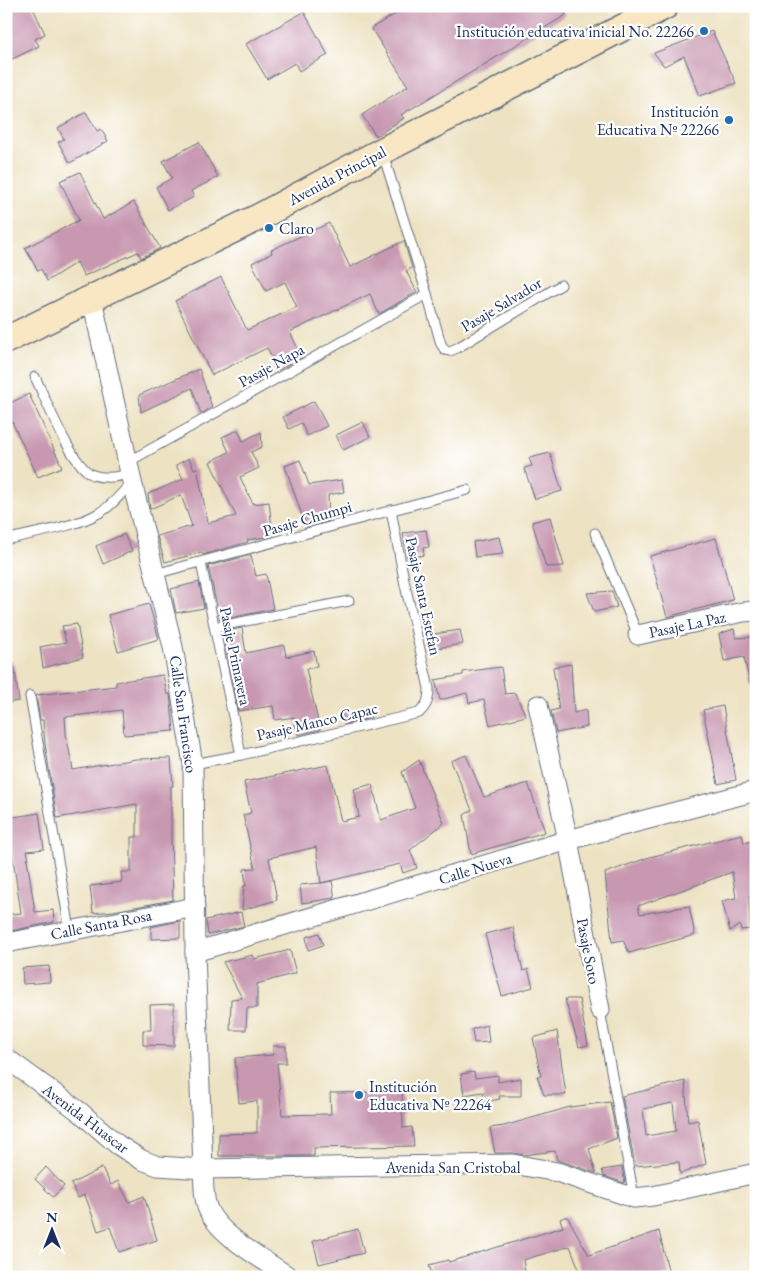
<svg xmlns="http://www.w3.org/2000/svg" width="762" height="1283" font-family="'EB Garamond',serif">
<style>
.building{fill:#c898b1;fill-rule:evenodd}
.lines{fill:none;stroke-linecap:round;stroke-linejoin:round}
.lane-casing{stroke:#646e81;stroke-width:11}
.street-casing{stroke:#646e81;stroke-width:21}
.secondary-casing{stroke:#646e81;stroke-width:29}
.lane{stroke:#fff;stroke-width:9}
.street{stroke:#fff;stroke-width:19}
.secondary{stroke:#f9e7c3;stroke-width:26}
.poi-dot{fill:#1f6fb2;stroke:#fff;stroke-width:2}
.labels{text-anchor:middle;stroke-width:4.5;stroke-linejoin:round;paint-order:stroke}
.poi-label{font-size:16px;fill:#1b2f5e;stroke:#fff;text-anchor:end}
.street-label{font-size:16px;fill:#1b2f5e;stroke:#fff}
</style>
<rect width="100%" height="100%" fill="#fff"/>
<filter id="ink" filterUnits="userSpaceOnUse"><feTurbulence type="fractalNoise" baseFrequency=".02" numOctaves="2"/><feDisplacementMap in="SourceGraphic" scale="10" xChannelSelector="R" yChannelSelector="G"/><feConvolveMatrix kernelMatrix="1 2 1 2 8 2 1 2 1" color-interpolation-filters="sRGB"/></filter>
<filter id="wash" filterUnits="userSpaceOnUse"><feTurbulence type="fractalNoise" baseFrequency=".0096" numOctaves="4" result="noise"/><feDisplacementMap in="SourceGraphic" scale="20" xChannelSelector="R" yChannelSelector="G"/><feGaussianBlur stdDeviation="1.12" result="paint"/><feColorMatrix in="noise" values="0 0 0 0 0 0 0 0 0 0 0 0 0 0 0 0 0 1.4 0 .05"/><feComposite in="paint" operator="in"/></filter>
<g filter="url(#wash)">
<rect width="100%" height="100%" fill="#ede2c2"/>
<g id="blocks">
<!-- building -->
<g class="building">
<polygon points="6,6 32,6 45,34 35,39 39,46 6,62"/>
<polygon points="410,6 561,6 566,15 401,115 404,118 376,136 362,115 408,86 371,28"/>
<polygon points="304,12 328,55 299,71 295,63 267,79 246,44"/>
<polygon points="712,31 736,83 700,96 684,56 664,66 654,53"/>
<polygon points="86,112 97,131 101,129 108,141 70,163 58,142 64,139 58,128"/>
<polygon points="199,142 218,177 191,191 194,197 168,210 156,187 172,178 163,161"/>
<polygon points="80,172 103,219 134,202 160,248 141,258 138,252 84,276 77,262 47,281 41,269 38,271 25,248 79,220 60,181"/>
<polygon points="329,223 350,267 404,241 412,268 406,271 417,292 379,314 370,294 290,332 302,357 278,370 267,348 212,375 175,301 221,277 247,330 297,307 285,282 266,291 252,263 272,253 271,250"/>
<polygon points="199,369 212,407 201,414 192,388 141,412 139,395"/>
<polygon points="29,394 62,467 38,477 6,409 6,405"/>
<polygon points="314,401 327,426 307,436 301,423 289,429 283,417"/>
<polygon points="363,422 370,437 343,450 336,435"/>
<polygon points="238,430 243,441 261,432 262,447 251,452 259,468 240,477 253,504 269,502 273,536 247,540 248,542 203,555 202,552 165,562 157,536 192,526 181,495 150,509 148,494 183,479 176,465 189,458 194,469 197,468 208,523 236,516 210,462 229,452 222,437"/>
<polygon points="550,453 562,491 535,499 524,468 532,466 529,458"/>
<polygon points="300,460 309,485 342,480 344,492 328,495 329,521 306,527 285,466"/>
<polygon points="550,517 564,566 546,567 532,522"/>
<polygon points="426,530 429,547 423,548 424,555 407,558 403,533"/>
<polygon points="124,534 132,551 103,564 96,546"/>
<polygon points="499,537 503,554 475,557 473,542"/>
<polygon points="716,538 733,600 667,617 650,556"/>
<polygon points="251,555 256,576 266,574 273,609 220,620 208,566"/>
<polygon points="199,582 204,608 176,613 171,589"/>
<polygon points="612,591 617,607 594,612 587,593"/>
<polygon points="149,604 159,639 118,651 108,615"/>
<polygon points="77,624 83,657 43,668 40,647 66,642 62,626"/>
<polygon points="242,628 246,653 284,645 286,657 314,651 317,666 306,669 320,730 298,735 294,717 275,720 273,706 238,711 223,632"/>
<polygon points="734,629 736,638 754,637 756,684 750,684 744,657 724,661 719,634"/>
<polygon points="460,630 463,644 437,648 434,634"/>
<polygon points="14,664 19,701 6,703 6,665"/>
<polygon points="571,664 574,713 586,710 587,727 556,733 551,711 559,709 553,667"/>
<polygon points="501,667 505,694 515,693 526,716 490,725 484,700 469,703 467,693 440,700 435,680 463,675 463,672"/>
<polygon points="163,675 167,694 170,694 174,731 124,735 122,710 65,717 66,734 73,770 136,759 171,758 173,786 171,786 171,837 173,900 113,911 93,913 90,886 122,882 121,872 131,872 131,837 137,837 137,804 57,818 45,744 43,720 40,720 36,695 116,686 116,682"/>
<polygon points="723,706 736,780 718,784 703,710"/>
<polygon points="370,710 371,718 344,724 342,714"/>
<polygon points="466,755 484,797 528,783 545,832 471,854 464,815 472,810 451,761"/>
<polygon points="419,760 444,823 410,850 417,868 403,873 400,864 321,883 332,881 335,898 302,903 300,885 321,883 316,847 269,858 277,900 242,910 244,886 246,886 244,869 255,868 243,815 251,813 244,782 328,765 341,821 359,817 354,789 372,784 381,820 415,808 402,772"/>
<polygon points="39,813 44,849 27,851 29,859 27,859 35,912 53,910 54,922 6,932 6,915 21,913 7,818"/>
<polygon points="742,834 744,843 756,840 756,874 751,874 754,897 749,897 750,929 741,930 740,925 730,931 722,901 736,898 732,872 638,906 640,914 689,906 695,935 629,953 623,940 612,942 605,873 650,857"/>
<polygon points="241,912 244,926 208,935 206,920"/>
<polygon points="180,921 180,938 151,939 151,927"/>
<polygon points="513,927 523,971 528,969 533,987 502,996 485,934"/>
<polygon points="319,933 323,945 308,950 306,937"/>
<polygon points="290,950 296,973 257,984 257,1008 247,1008 246,1030 230,1030 231,999 242,998 223,962 253,955 254,959"/>
<polygon points="49,966 50,982 23,984 22,968"/>
<polygon points="565,999 579,999 588,1045 579,1047"/>
<polygon points="174,1004 174,1046 143,1045 143,1030 151,1030 150,1005"/>
<polygon points="487,1025 489,1042 474,1043 472,1029"/>
<polygon points="557,1031 566,1095 544,1095 537,1076 541,1076 533,1038"/>
<polygon points="273,1046 286,1046 286,1063 277,1063 282,1115 331,1114 330,1093 402,1092 403,1128 412,1127 414,1146 314,1148 314,1156 219,1156 219,1134 257,1133 257,1101 239,1103 235,1058 273,1055"/>
<polygon points="474,1072 475,1078 498,1075 498,1082 521,1078 521,1096 499,1096 500,1099 484,1102 483,1092 464,1095 461,1074"/>
<path d="M685 1081 688 1122 698 1120 706 1164 680 1174 679 1162 635 1166 622 1096ZM673 1103 676 1131 646 1136 643 1109Z"/>
<polygon points="610,1102 617,1138 589,1149 596,1173 557,1160 555,1151 524,1155 513,1153 495,1153 490,1128 504,1126 570,1107"/>
<polygon points="46,1167 64,1186 53,1197 35,1179"/>
<polygon points="622,1167 625,1183 604,1176 602,1170"/>
<polygon points="102,1168 111,1185 118,1181 129,1202 144,1196 157,1240 119,1252 110,1227 98,1231 85,1195 78,1198 71,1184"/>
<polygon points="567,1216 589,1255 659,1231 669,1274 659,1277 582,1277 570,1246 523,1260 526,1277 433,1277 429,1265 448,1260 449,1262 563,1227 560,1219"/>
<polygon points="358,1229 364,1253 319,1264 313,1241"/>
</g>
</g>
</g>
<g filter="url(#ink)">
<use href="#blocks" fill-opacity="0" stroke="#646e81" stroke-width="1"/>
<g class="lines">
<defs>
<g id="lane">
<polyline points="383,154 427,294 441,344 445,350 450,351 457,348 561,285"/>
<path d="M35 377C46 399 71 466 93 475 105 479 119 477 131 473"/>
<polyline points="128,462 427,294"/>
<polyline points="595,533 638,635"/>
<path d="M6 540C32 533 75 527 97 514 111 507 121 494 132 482"/>
<polyline points="201,563 241,755"/>
<polyline points="155,574 467,490"/>
<polyline points="215,627 349,601"/>
<polyline points="30,696 70,930"/>
<path d="M193 764 241 755 419 713C427 705 429 700 429 688L405 585 391 510"/>
<polyline points="600,1010 634,1197"/>
</g>
<g id="street">
<polyline points="92,299 132,482 173,647 193,764 195,952 203,1169 513,1164 557,1172 634,1198 653,1196 756,1173"/>
<polyline points="638,635 743,612 756,611"/>
<polyline points="538,705 568,840 600,1010"/>
<polyline points="6,943 195,907"/>
<polyline points="195,952 568,840 756,791"/>
<path d="M6 1058 80 1112 118 1145 142 1160 158 1166 203 1169C204 1181 203 1195 207 1207 217 1235 265 1260 289 1277"/>
</g>
<polyline id="secondary" points="6,340 261,216 382,151 665,6"/>
</defs>
<!-- lane casing -->
<use href="#lane" class="lane-casing"/>
<!-- street casing -->
<use href="#street" class="street-casing"/>
<!-- secondary casing -->
<use href="#secondary" class="secondary-casing"/>
<!-- lane -->
<use href="#lane" class="lane"/>
<!-- street -->
<use href="#street" class="street"/>
<!-- secondary -->
<use href="#secondary" class="secondary"/>
</g>
</g>
<!-- markers -->
<g class="poi-dot">
<circle cx="704" cy="31" r="5"/>
<circle cx="729" cy="120" r="5"/>
<circle cx="269" cy="228" r="5"/>
<circle cx="359" cy="1095" r="5"/>
</g>
<g class="labels">
<!-- poi labels -->
<g class="poi-label">
<text x="694" y="37">Institución educativa inicial No. 22266</text>
<text x="719" y="117">Institución<tspan x="719" dy="18">Educativa Nº 22266</tspan></text>
<text x="279" y="234" text-anchor="start">Claro</text>
<text x="369" y="1092" text-anchor="start">Institución<tspan x="369" dy="18">Educativa Nº 22264</tspan></text>
</g>
<!-- street labels -->
<g class="street-label">
<text transform="translate(337 175) rotate(-28)" y="6">Avenida Principal</text>
<text transform="translate(501 304) rotate(-31)" y="6">Pasaje Salvador</text>
<text transform="translate(271 365) rotate(-29)" y="6">Pasaje Napa</text>
<text transform="translate(307 518) rotate(-16)" y="6">Pasaje Chumpi</text>
<text transform="translate(424 596) rotate(78)" y="6">Pasaje Santa Estefan</text>
<text transform="translate(687 624) rotate(-12)" y="6">Pasaje La Paz</text>
<text transform="translate(236 656) rotate(78)" y="6">Pasaje Primavera</text>
<text transform="translate(184 714) rotate(82)" y="6">Calle San Francisco</text>
<text transform="translate(317 721) rotate(-13)" y="6">Pasaje Manco Capac</text>
<text transform="translate(475 868) rotate(-17)" y="6">Calle Nueva</text>
<text transform="translate(101 924) rotate(-11)" y="6">Calle Santa Rosa</text>
<text transform="translate(589 951) rotate(79)" y="6">Pasaje Soto</text>
<text transform="translate(86 1118) rotate(37)" y="6">Avenida Huascar</text>
<text x="453" y="1173">Avenida San Cristobal</text>
</g>
</g>
<!-- margin -->
<rect width="762" height="1283" fill="none" stroke="#fff" stroke-width="25"/>
<!-- north arrow -->
<g transform="translate(52 1230)" stroke="#ffffff" stroke-width="4" paint-order="stroke">
<path d="M0-4L9 19L0 12L-9 19Z" fill="#1b2f5e"/>
<text y="-8" font-size="14" font-weight="bold" text-anchor="middle" fill="#1b2f5e">N</text>
</g>
</svg>
